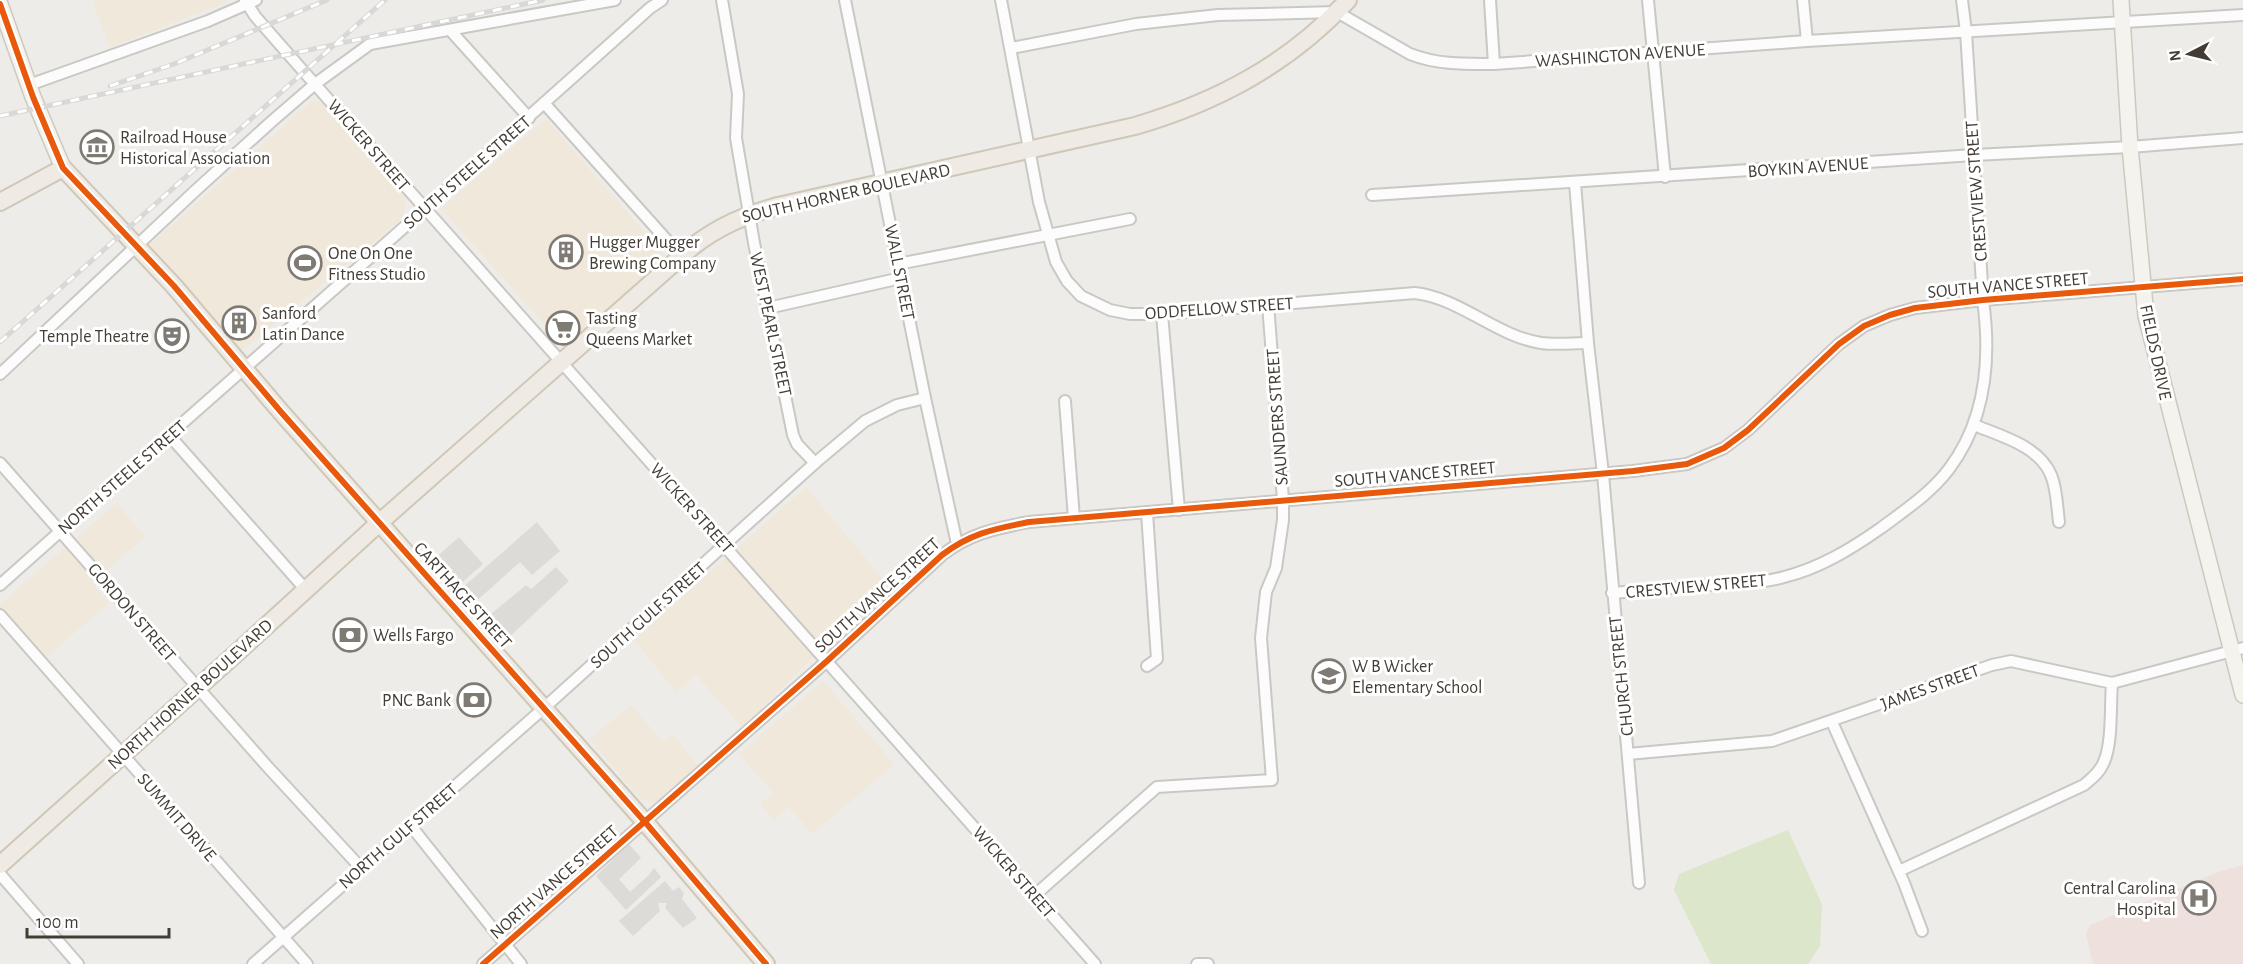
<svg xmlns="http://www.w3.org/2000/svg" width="2243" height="964" font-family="'Alegreya Sans',sans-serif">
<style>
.commercial{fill:#f0e8db}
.medical{fill:#ede0dd}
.green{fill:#dbe6ca}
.parking{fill:#dddbd8}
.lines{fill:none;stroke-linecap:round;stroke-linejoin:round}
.street-casing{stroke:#cac8c4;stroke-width:14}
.secondary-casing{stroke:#ccc9bf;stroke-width:18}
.primary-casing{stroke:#cfc7b7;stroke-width:20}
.street{stroke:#fcfcfc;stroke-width:10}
.secondary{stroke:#f5f3ee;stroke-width:15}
.primary{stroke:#efebe4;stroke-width:16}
.rail-casing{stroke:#d8d8d7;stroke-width:5}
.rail{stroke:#fff;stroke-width:3;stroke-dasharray:9;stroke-linecap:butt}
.cycleway-casing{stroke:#fff;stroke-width:10}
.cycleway{stroke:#e8590c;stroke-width:6}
.labels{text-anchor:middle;stroke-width:6;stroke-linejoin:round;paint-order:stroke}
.street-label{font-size:18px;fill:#433d35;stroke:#fff}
.poi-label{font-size:18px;fill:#433d35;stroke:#fff;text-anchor:start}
</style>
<rect width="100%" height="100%" fill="#eeece8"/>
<!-- commercial -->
<g class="commercial">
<polygon points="92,0 226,0 227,2 110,47"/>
<polygon points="312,101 323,103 406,199 403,218 239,353 147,247"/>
<polygon points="546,119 666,257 565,348 441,208"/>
<polygon points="806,487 888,585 742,727 696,675 676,692 634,640"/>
<polygon points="117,503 145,537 92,582 109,603 43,660 0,608 0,604"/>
<polygon points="823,681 894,764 812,834 789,807 774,820 761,804 773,793 739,754"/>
<polygon points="631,705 663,742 673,735 699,767 653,804 640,798 590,739"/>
</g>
<!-- medical -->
<polygon class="medical" points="2243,865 2243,964 2093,964 2086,934 2090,925 2218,872"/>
<!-- green -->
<polygon class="green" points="1788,830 1822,904 1820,946 1808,964 1711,964 1674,890 1679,874"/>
<!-- parking -->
<g class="parking">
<polygon points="537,522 560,551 532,575 520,562 472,605 460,590"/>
<polygon points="459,537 483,564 457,587 433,560"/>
<polygon points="556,567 569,581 505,641 485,619 526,585 531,589"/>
<polygon points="629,844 641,858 619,879 630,892 648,876 654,868 661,877 626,910 596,876"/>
<polygon points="665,881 673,891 679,887 684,893 682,899 697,918 683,928 665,908 667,903 658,903 660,911 633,936 619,921"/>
</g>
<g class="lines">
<defs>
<g id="street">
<polyline points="245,0 255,16 297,64 1095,964"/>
<polyline points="722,0 738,94 736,138 754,243 793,435 797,444 815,463"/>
<polyline points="845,0 925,398 957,544"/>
<path d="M1001 0 1039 202 1056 262 1067 281 1081 296 1110 310 1130 314H1162L1415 293C1460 298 1496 336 1541 343 1556 345 1573 343 1588 343"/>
<polyline points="1490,0 1494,64"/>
<polyline points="1648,0 1665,177"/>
<polyline points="1803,0 1807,41"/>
<polyline points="450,30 529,118"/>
<path d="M1011 48 1136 24 1218 15 1337 12 1410 54C1438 65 1465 64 1494 64L1807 41 2243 15"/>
<polyline points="29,85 208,21 256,0"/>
<polyline points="544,103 681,256"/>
<polyline points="1575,183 1588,343 1603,474 1639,883"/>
<polyline points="1372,195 1974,155 2130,147 2243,138"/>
<polyline points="898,264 1130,219"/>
<polyline points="768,308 901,278"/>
<polyline points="1162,314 1179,510"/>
<polyline points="0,374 195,191 271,122 315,84 370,44 615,0"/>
<polyline points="1065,401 1074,518"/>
<path d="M1974 425C2001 436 2039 446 2051 475 2057 489 2057 507 2059 522"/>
<polyline points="169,435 306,590"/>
<polyline points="0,463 266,765 361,868"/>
<polyline points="1147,513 1157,659 1147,666"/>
<path d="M0 585C216 392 435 202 650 8L662 0"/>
<path d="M1612 593C1649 590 1685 587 1721 584 1742 583 1764 583 1784 577 1820 568 1851 549 1881 528 1905 510 1931 493 1949 469 1986 420 1991 358 1983 300L1966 32 1962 0"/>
<polyline points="0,615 307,964"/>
<polyline points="1832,722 1904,883 1922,931"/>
<polyline points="1628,754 1772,741 1992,665 2011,661 2112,683 2243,648"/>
<polyline points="411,826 521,964"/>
<path d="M1899 871 2084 785C2092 778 2099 773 2103 764 2113 744 2110 705 2112 683"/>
<polyline points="0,874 78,964"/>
<polyline points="1035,895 1157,787 1272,780 1261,638 1266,592 1276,568 1283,520 1283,500 1268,304"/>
<polyline points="253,964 544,708 815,463 865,421 897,405 925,398"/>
<path d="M483 964 827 661 942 555C971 533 994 529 1029 522L1633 471 1687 464 1724 448 1748 430 1839 344 1864 326 1890 315 1915 308 1983 300 2243 279"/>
<polyline points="1197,964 1208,964"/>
</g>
<g id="secondary">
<polyline points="2121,0 2130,147 2146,316 2243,695"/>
<polyline points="0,4 33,97 63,168"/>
</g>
<g id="primary">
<polyline points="0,202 63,168 174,286 281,412 645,822 766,964"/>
<path d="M0 865 241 649 379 523 692 247C719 226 745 215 778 206L1135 126C1217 102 1289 64 1348 0"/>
</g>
</defs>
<!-- street casing -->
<use href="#street" class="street-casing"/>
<!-- secondary casing -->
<use href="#secondary" class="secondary-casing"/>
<!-- primary casing -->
<use href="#primary" class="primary-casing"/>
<!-- street -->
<use href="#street" class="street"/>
<!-- secondary -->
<use href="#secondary" class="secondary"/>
<!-- primary -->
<use href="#primary" class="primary"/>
<defs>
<g id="rail">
<polyline points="110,86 174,64 327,0"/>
<polyline points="0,116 543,0"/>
<polyline points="0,342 385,0"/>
</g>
</defs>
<!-- rail casing -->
<use href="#rail" class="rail-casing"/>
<!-- rail -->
<use href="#rail" class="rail"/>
<defs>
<g id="cycleway">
<polyline points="0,4 33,97 63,168 174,286 281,412 645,822 766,964"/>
<path d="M483 964 827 661 942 555C971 533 994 529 1029 522L1633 471 1687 464 1724 448 1748 430 1839 344 1864 326 1890 315 1915 308 1983 300 2243 279"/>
</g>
</defs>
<!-- cycleway casing -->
<use href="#cycleway" class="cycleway-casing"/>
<!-- cycleway -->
<use href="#cycleway" class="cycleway"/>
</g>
<!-- icons -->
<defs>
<symbol id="museum-ring" viewBox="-11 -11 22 22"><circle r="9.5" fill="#fff" stroke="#7f7a74" stroke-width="1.5"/><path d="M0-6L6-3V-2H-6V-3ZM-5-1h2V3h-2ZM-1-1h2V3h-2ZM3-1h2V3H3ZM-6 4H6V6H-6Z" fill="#7f7a74"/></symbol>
<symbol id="building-ring" viewBox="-11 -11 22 22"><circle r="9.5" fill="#fff" stroke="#7f7a74" stroke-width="1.5"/><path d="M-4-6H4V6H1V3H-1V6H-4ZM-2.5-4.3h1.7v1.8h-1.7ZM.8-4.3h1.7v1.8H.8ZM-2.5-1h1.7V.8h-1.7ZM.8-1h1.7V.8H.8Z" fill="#7f7a74"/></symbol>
<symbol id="stadium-ring" viewBox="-11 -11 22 22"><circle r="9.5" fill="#fff" stroke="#7f7a74" stroke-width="1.5"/><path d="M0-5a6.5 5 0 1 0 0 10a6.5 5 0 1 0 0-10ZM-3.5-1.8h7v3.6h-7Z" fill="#7f7a74"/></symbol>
<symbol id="supermarket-ring" viewBox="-11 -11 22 22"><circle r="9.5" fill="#fff" stroke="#7f7a74" stroke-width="1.5"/><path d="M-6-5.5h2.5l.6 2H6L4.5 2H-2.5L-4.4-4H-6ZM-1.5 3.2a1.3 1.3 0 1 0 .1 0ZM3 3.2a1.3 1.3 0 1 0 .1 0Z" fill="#7f7a74"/></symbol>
<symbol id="theatre-ring" viewBox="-11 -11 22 22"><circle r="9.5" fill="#fff" stroke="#7f7a74" stroke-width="1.5"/><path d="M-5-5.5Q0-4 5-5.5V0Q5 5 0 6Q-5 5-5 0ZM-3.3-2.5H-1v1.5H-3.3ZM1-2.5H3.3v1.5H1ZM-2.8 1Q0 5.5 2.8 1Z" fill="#7f7a74"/></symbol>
<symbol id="bank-ring" viewBox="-11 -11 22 22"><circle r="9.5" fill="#fff" stroke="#7f7a74" stroke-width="1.5"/><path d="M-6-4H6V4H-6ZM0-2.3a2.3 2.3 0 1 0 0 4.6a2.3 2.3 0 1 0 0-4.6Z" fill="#7f7a74"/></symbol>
<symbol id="school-ring" viewBox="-11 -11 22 22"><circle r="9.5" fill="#fff" stroke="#7f7a74" stroke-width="1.5"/><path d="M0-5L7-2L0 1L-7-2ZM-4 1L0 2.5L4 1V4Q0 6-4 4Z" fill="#7f7a74"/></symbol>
<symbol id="hospital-ring" viewBox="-11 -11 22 22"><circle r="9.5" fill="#fff" stroke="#7f7a74" stroke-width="1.5"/><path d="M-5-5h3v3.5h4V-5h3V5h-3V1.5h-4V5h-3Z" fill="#7f7a74"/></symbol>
</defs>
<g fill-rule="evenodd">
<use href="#museum-ring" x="78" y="128" width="38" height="38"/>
<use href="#building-ring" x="547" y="233" width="38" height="38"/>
<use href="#stadium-ring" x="286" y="244" width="38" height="38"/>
<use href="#building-ring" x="220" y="304" width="38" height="38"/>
<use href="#supermarket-ring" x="544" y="309" width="38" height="38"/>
<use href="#theatre-ring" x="153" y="317" width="38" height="38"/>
<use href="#bank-ring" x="331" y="616" width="38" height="38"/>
<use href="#school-ring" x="1310" y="657" width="38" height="38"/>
<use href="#bank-ring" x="455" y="681" width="38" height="38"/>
<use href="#hospital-ring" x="2180" y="879" width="38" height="38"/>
</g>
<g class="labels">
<!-- street labels -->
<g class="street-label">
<text transform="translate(1620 55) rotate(-4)" y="6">WASHINGTON AVENUE</text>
<text transform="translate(369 145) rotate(49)" y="6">WICKER STREET</text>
<text transform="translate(1808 167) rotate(-4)" y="6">BOYKIN AVENUE</text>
<text transform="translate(467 172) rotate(-41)" y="6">SOUTH STEELE STREET</text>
<text transform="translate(1976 191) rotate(-94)" y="6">CRESTVIEW STREET</text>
<text transform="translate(846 193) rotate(-13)" y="6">SOUTH HORNER BOULEVARD</text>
<text transform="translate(900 272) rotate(79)" y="6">WALL STREET</text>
<text transform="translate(2008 285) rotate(-5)" y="6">SOUTH VANCE STREET</text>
<text transform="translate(1219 308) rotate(-4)" y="6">ODDFELLOW STREET</text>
<text transform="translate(771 324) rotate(78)" y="6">WEST PEARL STREET</text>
<text transform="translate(2156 352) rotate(78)" y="6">FIELDS DRIVE</text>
<text transform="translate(1277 417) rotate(-94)" y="6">SAUNDERS STREET</text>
<text transform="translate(1415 474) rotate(-5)" y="6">SOUTH VANCE STREET</text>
<text transform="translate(122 477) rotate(-41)" y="6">NORTH STEELE STREET</text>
<text transform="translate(692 508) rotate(48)" y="6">WICKER STREET</text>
<text transform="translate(1696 586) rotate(-5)" y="6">CRESTVIEW STREET</text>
<text transform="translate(463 595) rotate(48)" y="6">CARTHAGE STREET</text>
<text transform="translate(877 595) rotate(-42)" y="6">SOUTH VANCE STREET</text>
<text transform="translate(132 612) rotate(49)" y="6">GORDON STREET</text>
<text transform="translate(648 615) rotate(-42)" y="6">SOUTH GULF STREET</text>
<text transform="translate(1621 676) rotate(-96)" y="6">CHURCH STREET</text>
<text transform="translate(1930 687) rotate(-20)" y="6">JAMES STREET</text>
<text transform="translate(190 694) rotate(-42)" y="6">NORTH HORNER BOULEVARD</text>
<text transform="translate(177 817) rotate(49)" y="6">SUMMIT DRIVE</text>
<text transform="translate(398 836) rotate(-41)" y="6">NORTH GULF STREET</text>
<text transform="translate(1014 872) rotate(49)" y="6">WICKER STREET</text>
<text transform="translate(554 882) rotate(-41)" y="6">NORTH VANCE STREET</text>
</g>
<!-- poi labels -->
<g class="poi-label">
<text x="120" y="143">Railroad House<tspan x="120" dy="21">Historical Association</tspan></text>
<text x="589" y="248">Hugger Mugger<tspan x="589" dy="21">Brewing Company</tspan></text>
<text x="328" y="259">One On One<tspan x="328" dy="21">Fitness Studio</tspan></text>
<text x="262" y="319">Sanford<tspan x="262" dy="21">Latin Dance</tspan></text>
<text x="586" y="324">Tasting<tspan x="586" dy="21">Queens Market</tspan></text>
<text x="149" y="342" text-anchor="end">Temple Theatre</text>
<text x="373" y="641">Wells Fargo</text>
<text x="1352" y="672">W B Wicker<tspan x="1352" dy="21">Elementary School</tspan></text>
<text x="451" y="706" text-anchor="end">PNC Bank</text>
<text x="2176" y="894" text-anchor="end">Central Carolina<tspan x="2176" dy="21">Hospital</tspan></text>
</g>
</g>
<!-- north arrow -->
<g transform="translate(2189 54) rotate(263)" stroke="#ffffff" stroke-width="4.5" paint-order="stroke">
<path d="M0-4.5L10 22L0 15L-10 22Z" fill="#433d35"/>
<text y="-9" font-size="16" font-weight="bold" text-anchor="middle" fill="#433d35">N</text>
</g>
<!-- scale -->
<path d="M27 928v9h142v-9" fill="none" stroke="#433d35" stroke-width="3"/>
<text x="36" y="928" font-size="18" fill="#433d35" stroke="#ffffff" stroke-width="4.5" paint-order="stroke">100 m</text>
</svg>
